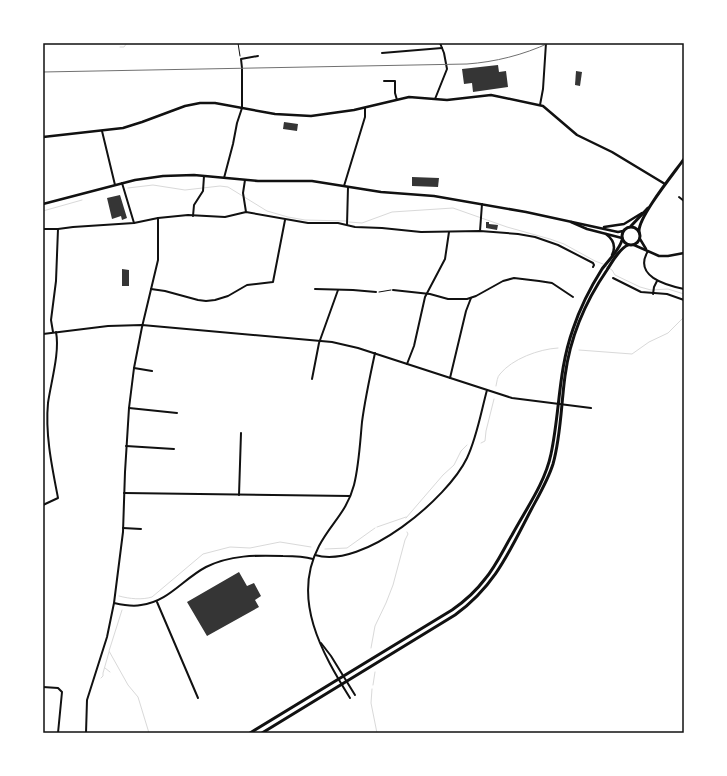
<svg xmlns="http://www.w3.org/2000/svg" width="727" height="776" font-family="'Fira Sans Condensed',sans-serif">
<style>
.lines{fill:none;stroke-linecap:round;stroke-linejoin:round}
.stream{stroke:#d9d9d9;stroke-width:1}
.building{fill:#353535}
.path{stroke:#111;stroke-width:1}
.minor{stroke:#111;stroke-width:2}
.tertiary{stroke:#111;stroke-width:2.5}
.secondary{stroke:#111;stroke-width:3}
.rail{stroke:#707070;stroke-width:1}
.neatline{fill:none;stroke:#111;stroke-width:1.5}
</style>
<rect width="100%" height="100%" fill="#fff"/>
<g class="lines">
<!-- stream -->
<g class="stream">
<polyline points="120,47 124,47 127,43"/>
<polyline points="128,188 153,185 185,190 220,186 228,187 267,211 288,217 305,220 346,221"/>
<polyline points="43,211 82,200"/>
<polyline points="349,222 362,223 392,212 453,208 507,227 550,239 564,244 595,261 603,264"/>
<polyline points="606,266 612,270 615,275 640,287 651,290 668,289 684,294"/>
<polyline points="579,350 632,354 649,342 668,333 684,317"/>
<path d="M496 386C497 382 497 377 500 374 512 359 539 349 558 348"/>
<polyline points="481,443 485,441 486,431 494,399"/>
<polyline points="406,518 443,475 454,465 461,451 467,445"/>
<polyline points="377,527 406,517"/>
<polyline points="325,549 347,548 375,528"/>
<path d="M119 596C130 599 142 600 152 597L203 554 230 547 250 548 280 542 311 547"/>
<polyline points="122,610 109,651 128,685 138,697 149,733"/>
<polyline points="371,648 375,626 386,603 393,585 405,540 408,534 407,532"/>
<polyline points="105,668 110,672"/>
<polyline points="101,678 103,676 103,673 109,652"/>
<polyline points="373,685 375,672"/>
<polyline points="372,689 371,703 377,733"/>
</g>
</g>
<!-- building -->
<g class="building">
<polygon points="498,65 499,72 506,71 508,87 473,92 472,83 464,84 462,69"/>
<polygon points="576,71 582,72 580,86 575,85"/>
<polygon points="284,122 298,124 297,131 283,129"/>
<polygon points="412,177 439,178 438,187 412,186"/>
<polygon points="120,195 127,218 122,220 121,216 112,219 107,198"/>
<polygon points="486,222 489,222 489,224 498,225 497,230 486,228"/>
<polygon points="122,269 129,270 129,286 122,286"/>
<polygon points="239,572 247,586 254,583 261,596 255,600 259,607 207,636 187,602"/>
</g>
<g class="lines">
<!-- path -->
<g class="path">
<polyline points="238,43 240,56"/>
<polyline points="379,292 391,290"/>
</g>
<!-- minor -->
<g class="minor">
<polyline points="382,53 442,48"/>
<polyline points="384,81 395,81 395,93 397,100"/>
<polyline points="435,99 447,69 444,53 440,43"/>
<polyline points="540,105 543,89 546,43"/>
<polyline points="102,131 115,185"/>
<polyline points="224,178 233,144 237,123 242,108 242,68 241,59 258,56"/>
<polyline points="245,180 243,193 246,212"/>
<polyline points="122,183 134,223"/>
<polyline points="344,186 365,117 365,108"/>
<polyline points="679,197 684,201"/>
<polyline points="193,216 194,205 203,191 204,176"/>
<polyline points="347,225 348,187"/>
<polyline points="43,229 58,229 73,227 134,223 158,218 188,215 225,217 246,212 308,223 338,223 355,227 382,228 421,232 480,231 518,234 535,237 558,245 593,263 594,265 593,267"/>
<polyline points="480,231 482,204"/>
<path d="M648 251C633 276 665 285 684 289"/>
<polyline points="613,278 641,292 667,294 684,300"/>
<polyline points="151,289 165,291 198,300 206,301 215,300 228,296 247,285 273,282 285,220"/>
<polyline points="315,289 353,290 376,292"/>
<polyline points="393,290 430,294 448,299 467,299 476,296 503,281 514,278 539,281 552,283 573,297"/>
<polyline points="653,294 654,287 657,281"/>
<polyline points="53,332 51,320 56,281 58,229"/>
<polyline points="43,334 108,326 142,325 332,342 358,348 512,398 591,408"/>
<polyline points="407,364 414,346 425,297 445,259 449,232"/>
<polyline points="134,368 152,371"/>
<polyline points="450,378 466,311 471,298"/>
<polyline points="312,379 319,343 338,290"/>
<polyline points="129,408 177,413"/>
<polyline points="126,446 174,449"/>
<polyline points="124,493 350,496"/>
<polyline points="239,495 241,433"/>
<path d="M43 505 58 498C52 467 45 434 48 403 51 382 60 352 56 332"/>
<polyline points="123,528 141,529"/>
<path d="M315 555C363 570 448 498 467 458 477 437 481 412 487 390"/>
<polyline points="157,602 198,698"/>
<path d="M114 603C123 605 132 607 141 605 168 602 183 579 206 567 230 555 256 555 283 556 293 556 303 556 313 559"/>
<polyline points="321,643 331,656 355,695"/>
<polyline points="43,687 58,688 62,692 58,733"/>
<path d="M350 698C322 653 291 599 319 546 331 523 347 512 354 485 359 465 360 443 362 422 365 399 370 376 375 353"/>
<polyline points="86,733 87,700 107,637 114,603 123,532 125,472 129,408 134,368 142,327 158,260 158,218"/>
</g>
<!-- tertiary -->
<g class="tertiary">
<polyline points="43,137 123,128 142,122 185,106 200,103 215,103 275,114 311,116 354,110 409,97 447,100 491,95 543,106 577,135 612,152 665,184"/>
<polyline points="43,204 135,180 163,176 194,175 258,181 312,181 381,192 434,196 526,212 618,232 623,231"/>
<polyline points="571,222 587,229 622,238"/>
<polyline points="604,227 624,224 642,213"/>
<path d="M606 234C614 240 616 247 612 255"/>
<polyline points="640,239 646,249"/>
<polyline points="634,245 659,256 668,256 684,253"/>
</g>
<!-- secondary -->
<g class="secondary">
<polyline points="631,226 648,208"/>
<circle cx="631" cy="236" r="9"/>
<path d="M639 231C639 216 674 173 684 159"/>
<path d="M250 733 452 610C465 601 476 591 485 579 496 566 503 550 512 535 526 509 545 483 551 454 560 412 558 371 573 329 580 308 590 288 602 269 608 261 620 249 622 240"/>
<path d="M262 733 455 615C495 586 509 552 531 510 539 495 548 480 553 464 561 436 561 405 565 376 570 338 585 302 607 270 612 262 619 249 628 245"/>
</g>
<!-- rail -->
<path class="rail" d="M43 72 467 64C495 62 523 55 549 43"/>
</g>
<!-- border -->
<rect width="727" height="776" fill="none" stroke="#ffffff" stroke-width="88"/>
<rect x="44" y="44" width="639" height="688" class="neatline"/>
</svg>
